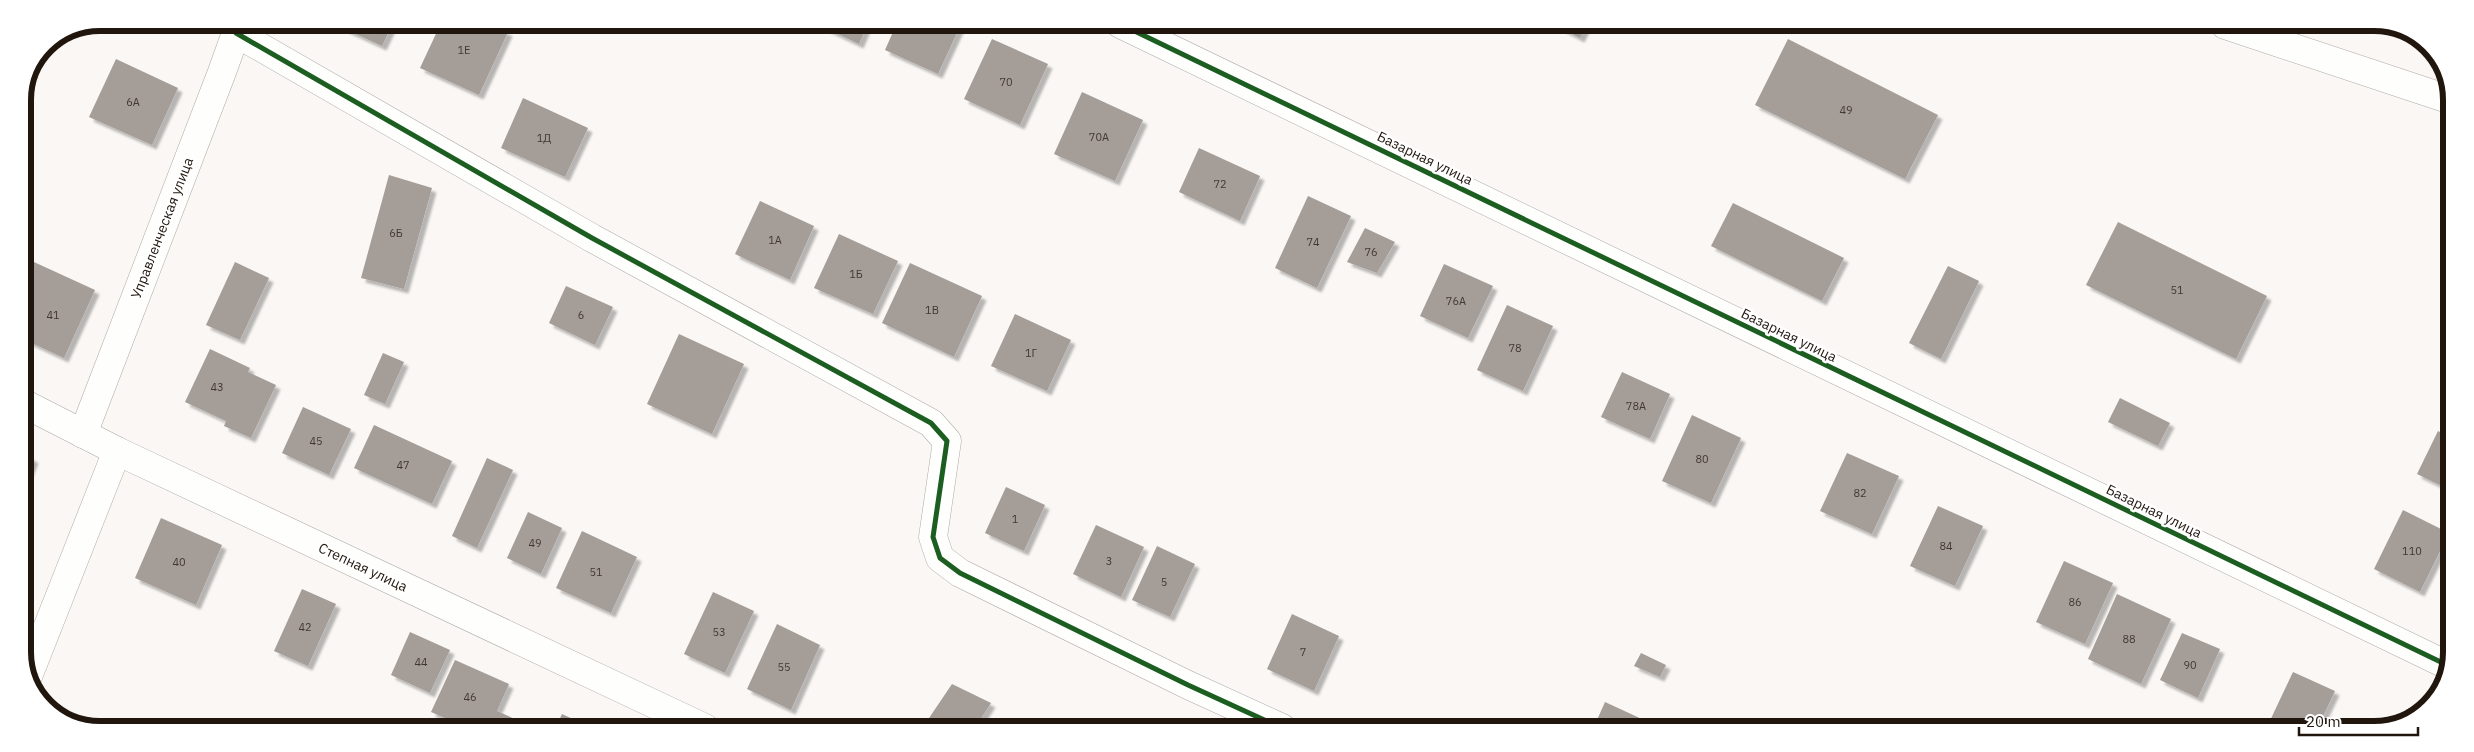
<svg xmlns="http://www.w3.org/2000/svg" width="2474" height="752" font-family="'IBM Plex Sans',sans-serif">
<style>
.building{fill:#a49d98;filter:url(#shadow)}
.lines{fill:none;stroke-linecap:round;stroke-linejoin:round}
.street-casing{stroke:#b0aaa5;stroke-width:29}
.street{stroke:#fefefd;stroke-width:28}
.cycleway-casing{stroke:#fff;stroke-width:8}
.cycleway{stroke:#1b5e20;stroke-width:5}
.labels{text-anchor:middle;stroke-width:5;stroke-linejoin:round;paint-order:stroke}
.number-label{font-size:11px;fill:#413830}
.street-label{font-size:14px;fill:#20160d;stroke:#fff}
.rim{fill:none;stroke:#20160d;stroke-width:6}
</style>
<defs>
<filter id="shadow"><feDropShadow dx="4.5" dy="4.5" stdDeviation="1" flood-color="#0004"/></filter>
</defs>
<rect width="100%" height="100%" fill="#faf7f4"/>
<!-- building -->
<g class="building">
<polygon points="345,23 393,23 382,46 343,28"/>
<polygon points="441,23 489,23 508,32 479,95 420,68"/>
<polygon points="815,23 868,23 859,44"/>
<polygon points="897,23 961,24 938,74 885,50"/>
<polygon points="1553,24 1587,24 1580,38"/>
<polygon points="992,39 1048,64 1020,125 964,99"/>
<polygon points="1788,39 1938,115 1905,179 1755,105"/>
<polygon points="116,59 178,88 152,145 89,117"/>
<polygon points="1082,92 1143,120 1115,181 1054,154"/>
<polygon points="523,98 588,128 565,177 501,148"/>
<polygon points="1199,148 1260,176 1240,221 1179,192"/>
<polygon points="389,175 432,188 404,289 361,278"/>
<polygon points="1308,196 1351,216 1317,288 1275,268"/>
<polygon points="760,201 814,226 790,280 735,254"/>
<polygon points="1733,203 1844,258 1822,301 1711,246"/>
<polygon points="2118,222 2267,296 2236,359 2086,285"/>
<polygon points="1365,228 1395,242 1377,273 1347,262"/>
<polygon points="839,234 898,261 873,314 814,288"/>
<polygon points="23,257 95,290 64,358 23,339"/>
<polygon points="235,262 269,278 240,340 206,325"/>
<polygon points="910,263 982,296 954,357 882,323"/>
<polygon points="1444,264 1493,286 1468,338 1420,316"/>
<polygon points="1948,266 1979,281 1941,359 1909,343"/>
<polygon points="566,286 613,307 595,345 549,323"/>
<polygon points="1507,305 1553,326 1523,391 1477,370"/>
<polygon points="1015,314 1071,340 1047,391 991,366"/>
<polygon points="679,334 744,364 712,434 647,404"/>
<polygon points="210,349 250,368 248,372 276,385 251,438 224,426 226,421 185,402"/>
<polygon points="383,353 404,362 385,404 364,395"/>
<polygon points="1622,372 1670,394 1650,439 1601,417"/>
<polygon points="2120,398 2170,423 2158,446 2108,422"/>
<polygon points="303,407 351,429 329,475 282,453"/>
<polygon points="1692,415 1741,438 1711,503 1662,481"/>
<polygon points="374,425 452,461 432,504 354,468"/>
<polygon points="2438,431 2450,437 2450,490 2417,474"/>
<polygon points="23,452 34,459 23,486"/>
<polygon points="1847,453 1899,476 1872,534 1820,511"/>
<polygon points="487,458 513,470 477,548 452,536"/>
<polygon points="1006,487 1045,505 1024,551 985,533"/>
<polygon points="1938,506 1983,526 1955,586 1910,566"/>
<polygon points="2403,510 2449,533 2420,592 2374,569"/>
<polygon points="528,512 562,528 541,574 507,558"/>
<polygon points="161,518 222,545 196,605 135,578"/>
<polygon points="1096,525 1144,547 1121,597 1073,574"/>
<polygon points="582,531 637,557 611,613 556,588"/>
<polygon points="1157,546 1195,564 1170,617 1132,600"/>
<polygon points="2064,561 2113,583 2085,644 2036,622"/>
<polygon points="302,589 336,604 308,666 274,651"/>
<polygon points="713,592 754,611 725,673 684,654"/>
<polygon points="2117,594 2171,619 2141,684 2088,659"/>
<polygon points="1292,614 1339,636 1314,691 1267,669"/>
<polygon points="777,624 820,645 791,710 747,689"/>
<polygon points="410,632 450,650 430,693 391,675"/>
<polygon points="2182,633 2220,649 2198,698 2160,680"/>
<polygon points="1641,653 1666,665 1660,677 1634,666"/>
<polygon points="455,660 509,684 497,711 524,723 523,727 466,727 431,712"/>
<polygon points="2293,672 2335,691 2317,729 2272,729 2267,727"/>
<polygon points="952,684 991,703 975,728 934,728 925,724"/>
<polygon points="1605,702 1644,720 1640,729 1593,729"/>
<polygon points="562,714 590,727 556,727"/>
<polygon points="1018,720 1034,728 1014,728"/>
</g>
<g class="lines">
<defs>
<g id="street">
<polyline points="1120,24 2449,666"/>
<polyline points="2225,25 2451,100"/>
<polyline points="236,33 592,238 931,423 947,441 933,537 940,558 960,573 1188,685 1282,728"/>
<polyline points="23,403 117,451 705,728"/>
<polyline points="83,434 222,72 236,33 232,23"/>
<polyline points="29,674 117,451"/>
</g>
</defs>
<!-- street casing -->
<use href="#street" class="street-casing"/>
<!-- street -->
<use href="#street" class="street"/>
<defs>
<g id="cycleway">
<polyline points="1120,24 2449,666"/>
<polyline points="236,33 592,238 931,423 947,441 933,537 940,558 960,573 1188,685 1282,728"/>
</g>
</defs>
<!-- cycleway casing -->
<use href="#cycleway" class="cycleway-casing"/>
<!-- cycleway -->
<use href="#cycleway" class="cycleway"/>
</g>
<g class="labels">
<!-- number labels -->
<g class="number-label">
<text x="464" y="54">1Е</text>
<text x="1006" y="86">70</text>
<text x="133" y="106">6А</text>
<text x="1846" y="114">49</text>
<text x="1099" y="141">70А</text>
<text x="544" y="142">1Д</text>
<text x="1220" y="188">72</text>
<text x="396" y="237">6Б</text>
<text x="775" y="244">1А</text>
<text x="1313" y="246">74</text>
<text x="1371" y="256">76</text>
<text x="856" y="278">1Б</text>
<text x="2177" y="294">51</text>
<text x="1456" y="305">76А</text>
<text x="932" y="314">1В</text>
<text x="53" y="319">41</text>
<text x="581" y="319">6</text>
<text x="1515" y="352">78</text>
<text x="1031" y="357">1Г</text>
<text x="217" y="391">43</text>
<text x="1636" y="410">78А</text>
<text x="316" y="445">45</text>
<text x="1702" y="463">80</text>
<text x="403" y="469">47</text>
<text x="1860" y="497">82</text>
<text x="1015" y="523">1</text>
<text x="535" y="547">49</text>
<text x="1946" y="550">84</text>
<text x="2412" y="555">110</text>
<text x="1109" y="565">3</text>
<text x="179" y="566">40</text>
<text x="596" y="576">51</text>
<text x="1164" y="586">5</text>
<text x="2075" y="606">86</text>
<text x="305" y="631">42</text>
<text x="719" y="636">53</text>
<text x="2129" y="643">88</text>
<text x="1303" y="656">7</text>
<text x="421" y="666">44</text>
<text x="2190" y="669">90</text>
<text x="784" y="671">55</text>
<text x="470" y="701">46</text>
</g>
<!-- street labels -->
<g class="street-label">
<text transform="translate(1425 158) rotate(26)" y="5">Базарная улица</text>
<text transform="translate(162 228) rotate(-69)" y="5">Управленческая улица</text>
<text transform="translate(1789 335) rotate(26)" y="5">Базарная улица</text>
<text transform="translate(2154 511) rotate(26)" y="5">Базарная улица</text>
<text transform="translate(363 567) rotate(25)" y="5">Степная улица</text>
</g>
</g>
<!-- crop -->
<path d="M0 0H2474V752H0ZM100 31H2374A69 69 0 0 1 2443 100V652A69 69 0 0 1 2374 721H100A69 69 0 0 1 31 652V100A69 69 0 0 1 100 31Z" fill="#fff" fill-rule="evenodd"/>
<path class="rim" d="M100 31H2374A69 69 0 0 1 2443 100V652A69 69 0 0 1 2374 721H100A69 69 0 0 1 31 652V100A69 69 0 0 1 100 31Z"/>
<!-- scale -->
<path d="M2299 727v8h119v-8" fill="none" stroke="#20160d" stroke-width="2.5"/>
<text x="2306" y="727" font-size="15" fill="#20160d" stroke="#ffffff" stroke-width="4" paint-order="stroke">20 m</text>
</svg>
